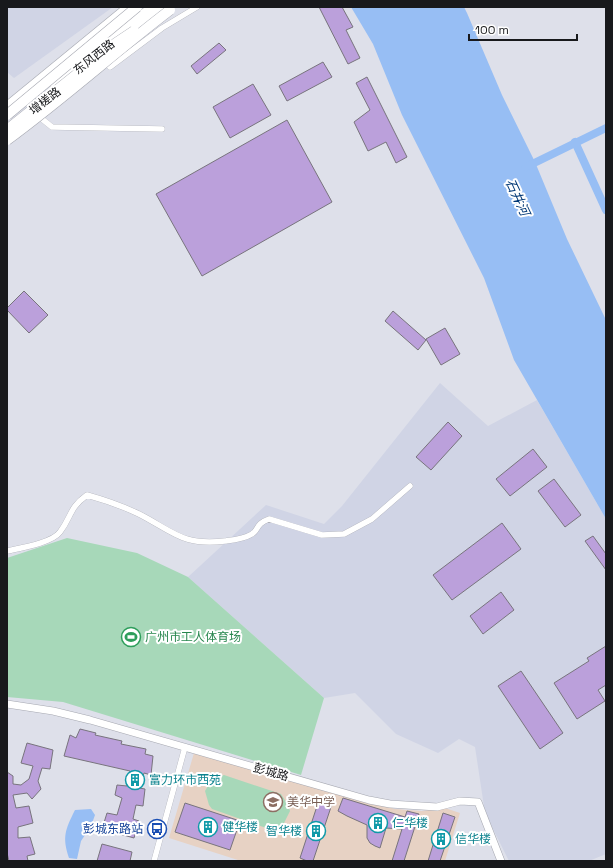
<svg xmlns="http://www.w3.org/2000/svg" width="613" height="868" font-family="'Space Grotesk','Noto Sans SC',sans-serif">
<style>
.built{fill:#d0d4e5}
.education{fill:#e7d2c4}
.green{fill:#a7d8b9}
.water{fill:#97bef4}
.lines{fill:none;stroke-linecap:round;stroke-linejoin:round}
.canal{stroke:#97bef4;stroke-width:8}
.building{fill:#bba0db;stroke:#78747d}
.minor-casing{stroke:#a6a8b1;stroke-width:6}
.tertiary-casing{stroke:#a6a8b1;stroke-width:8}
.secondary-casing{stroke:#a6a8b1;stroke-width:9}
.primary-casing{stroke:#a6a8b1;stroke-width:10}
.trunk-casing{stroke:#a6a8b1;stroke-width:11}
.minor{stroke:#fff;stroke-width:5.5}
.tertiary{stroke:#fff;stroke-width:7}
.secondary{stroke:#fff;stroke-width:8}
.primary{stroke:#fff;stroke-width:9}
.trunk{stroke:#fff;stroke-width:10}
.trunk-bridge-casing{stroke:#a6a8b1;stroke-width:11;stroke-linecap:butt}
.trunk-bridge{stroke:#fff;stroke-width:10}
.labels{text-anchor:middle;stroke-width:4;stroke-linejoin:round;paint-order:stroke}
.street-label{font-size:12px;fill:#18191c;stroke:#fff}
.leisure-label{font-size:12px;fill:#27864d;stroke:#fff;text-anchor:start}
.culture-label{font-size:12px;fill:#0d838f;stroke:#fff;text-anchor:start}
.education-label{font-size:12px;fill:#785e54;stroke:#fff;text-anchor:start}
.transit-label{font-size:12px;fill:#164399;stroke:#fff;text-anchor:end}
.water-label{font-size:13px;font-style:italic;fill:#003775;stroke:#fff}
</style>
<rect width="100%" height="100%" fill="#dee0ea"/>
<!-- built -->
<g class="built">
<polygon points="7,7 113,7 14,78 7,72"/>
<polygon points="440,383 488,426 537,400 606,519 606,854 589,861 509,861 485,813 475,747 459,739 438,753 396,734 355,693 324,698 188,577 266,505 324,524 342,506"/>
</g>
<!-- education -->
<polygon class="education" points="194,753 395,809 422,811 445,808 460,813 445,861 241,861 169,838"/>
<!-- green -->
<g class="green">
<polygon points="67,538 137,553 188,577 324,698 301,775 63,702 7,697 7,558"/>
<polygon points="224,775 281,794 288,805 290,811 283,825 272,830 212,809 209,805 205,791 212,779"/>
</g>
<!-- water -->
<g class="water">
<polygon points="351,7 464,7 467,13 502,95 535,162 567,239 606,320 606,519 514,360 484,278 402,115 373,44"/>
<path d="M91 809 95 815 91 826 81 841 77 859 69 858C62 837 65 830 75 810Z"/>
</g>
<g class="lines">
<!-- canal -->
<g class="canal">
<polyline points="575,142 606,210"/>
<polyline points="526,167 606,128"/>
</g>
</g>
<!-- building -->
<g class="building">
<polygon points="319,7 342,7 353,27 346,30 360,58 348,64"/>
<polygon points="219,43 226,50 197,74 191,66"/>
<polygon points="323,62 332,77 287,101 279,86"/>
<polygon points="367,77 407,157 396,163 386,142 368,151 354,122 370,110 356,83"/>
<polygon points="253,84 271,115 230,138 213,107"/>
<polygon points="287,120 332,202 202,276 156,194"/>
<polygon points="24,291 48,315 29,333 7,310 7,308"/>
<polygon points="393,311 426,340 418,350 385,321"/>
<polygon points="445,328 460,354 441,365 426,339"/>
<polygon points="448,422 462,436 431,470 416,457"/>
<polygon points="533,449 547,467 510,496 496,479"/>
<polygon points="554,479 581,515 565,527 538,491"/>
<polygon points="502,523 521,549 452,600 433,575"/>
<polygon points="593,536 606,554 606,570 585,541"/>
<polygon points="501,592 514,610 483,634 470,616"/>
<polygon points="606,646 606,685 598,690 605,701 577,719 554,683 589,661 587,658"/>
<polygon points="521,671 563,733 540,749 498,686"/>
<polygon points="80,729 96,733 95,735 122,741 121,744 146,749 145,754 153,756 151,775 144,773 139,788 145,789 143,806 136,805 133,819 139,821 134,838 102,829 107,813 117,815 122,798 115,795 117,785 127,786 130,771 64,756 70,735 76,738"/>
<polygon points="27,743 53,750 50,769 42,768 38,781 41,789 32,799 27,793 13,795 16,808 29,806 33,823 18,827 18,838 30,837 35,854 27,856 28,861 9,861 7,853 7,772 13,776 13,784 21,785 29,779 33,766 21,763"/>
<polygon points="343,798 405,817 407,811 419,814 404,861 392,861 402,829 386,828 380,848 375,846 370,843 367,838 367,825 347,816 338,811"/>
<polygon points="319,800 332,804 313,861 307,861 300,858"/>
<polygon points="185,803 240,821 230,850 175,832"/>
<polygon points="443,813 455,817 440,861 428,861"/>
<polygon points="102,844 132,852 130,861 97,861"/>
</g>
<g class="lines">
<defs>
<g id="minor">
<polyline points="104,61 110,67 162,28 197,7"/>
<polyline points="37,115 52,127 162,129"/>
<path d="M7 551C20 548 52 543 60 532 72 516 69 508 87 495 105 500 122 506 139 514 174 532 182 546 225 541 233 540 244 539 252 534 259 530 255 524 269 519L322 535 344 534 372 519 410 486"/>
<polyline points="154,861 185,747"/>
</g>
<polyline id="tertiary" points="7,704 53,711 90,720 369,800 390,804 437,807 460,801 478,802 501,861"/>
<polyline id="secondary" points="53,83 95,49 152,7"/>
<polyline id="primary" points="123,33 163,7"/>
<polyline id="trunk" points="7,107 129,7"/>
</defs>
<!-- minor casing -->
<use href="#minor" class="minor-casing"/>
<!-- tertiary casing -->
<use href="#tertiary" class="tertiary-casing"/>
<!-- secondary casing -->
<use href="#secondary" class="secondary-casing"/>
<!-- primary casing -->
<use href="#primary" class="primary-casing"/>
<!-- trunk casing -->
<use href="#trunk" class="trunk-casing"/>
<!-- minor -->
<use href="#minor" class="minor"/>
<!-- tertiary -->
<use href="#tertiary" class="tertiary"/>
<!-- secondary -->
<use href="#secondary" class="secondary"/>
<!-- primary -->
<use href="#primary" class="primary"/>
<!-- trunk -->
<use href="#trunk" class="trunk"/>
<defs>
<g id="trunk-bridge">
<polyline points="7,115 137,7"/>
<polyline points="7,130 116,43 134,31"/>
<path d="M7 140C63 99 115 52 170 10"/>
</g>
</defs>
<!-- trunk-bridge casing -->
<use href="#trunk-bridge" class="trunk-bridge-casing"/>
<!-- trunk-bridge -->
<use href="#trunk-bridge" class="trunk-bridge"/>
</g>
<!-- icons -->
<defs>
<symbol id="stadium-ring" viewBox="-11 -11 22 22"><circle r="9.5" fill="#fff" stroke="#2e9e5b" stroke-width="1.5"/><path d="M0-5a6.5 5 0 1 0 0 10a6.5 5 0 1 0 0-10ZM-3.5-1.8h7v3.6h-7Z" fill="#2e9e5b"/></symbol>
<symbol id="building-ring" viewBox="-11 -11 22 22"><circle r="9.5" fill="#fff" stroke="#0f9aa8" stroke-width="1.5"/><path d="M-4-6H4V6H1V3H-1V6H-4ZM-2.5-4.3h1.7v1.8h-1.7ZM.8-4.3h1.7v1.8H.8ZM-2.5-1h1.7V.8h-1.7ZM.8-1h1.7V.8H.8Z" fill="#0f9aa8"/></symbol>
<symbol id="school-ring" viewBox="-11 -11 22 22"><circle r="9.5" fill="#fff" stroke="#8d6e63" stroke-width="1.5"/><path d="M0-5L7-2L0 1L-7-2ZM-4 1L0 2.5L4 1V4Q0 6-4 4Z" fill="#8d6e63"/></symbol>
<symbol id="bus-ring" viewBox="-11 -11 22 22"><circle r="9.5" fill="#fff" stroke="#1a4fb4" stroke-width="1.5"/><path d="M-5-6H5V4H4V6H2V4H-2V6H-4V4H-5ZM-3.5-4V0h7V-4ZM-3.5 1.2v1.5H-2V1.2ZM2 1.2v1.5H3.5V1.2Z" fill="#1a4fb4"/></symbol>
</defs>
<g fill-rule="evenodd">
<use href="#stadium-ring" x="120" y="626" width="22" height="22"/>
<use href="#building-ring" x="124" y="769" width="22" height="22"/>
<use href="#school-ring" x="262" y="791" width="22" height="22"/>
<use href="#building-ring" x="367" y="812" width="22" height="22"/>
<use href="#building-ring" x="197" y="816" width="22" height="22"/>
<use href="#bus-ring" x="146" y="818" width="22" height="22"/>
<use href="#building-ring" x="305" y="820" width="22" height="22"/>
<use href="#building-ring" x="430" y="828" width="22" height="22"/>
</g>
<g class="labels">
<!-- street labels -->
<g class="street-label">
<text transform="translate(94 57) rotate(-38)" y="4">东风西路</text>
<text transform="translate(45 101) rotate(-38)" y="4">增槎路</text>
<text transform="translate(271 772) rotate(16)" y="4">彭城路</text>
</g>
<!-- leisure labels -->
<g class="leisure-label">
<text x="145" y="641">广州市工人体育场</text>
</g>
<!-- culture labels -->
<g class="culture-label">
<text x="149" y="784">富力环市西苑</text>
<text x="392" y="827">仁华楼</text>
<text x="222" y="831">健华楼</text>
<text x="302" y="835" text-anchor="end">智华楼</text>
<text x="455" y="843">信华楼</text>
</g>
<!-- education labels -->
<g class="education-label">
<text x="287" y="806">美华中学</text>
</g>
<!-- transit labels -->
<g class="transit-label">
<text x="143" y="833">彭城东路站</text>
</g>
<!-- water labels -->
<g class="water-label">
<text transform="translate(518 197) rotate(65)" y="5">石井河</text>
</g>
</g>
<!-- border -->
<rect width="613" height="868" fill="none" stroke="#18191c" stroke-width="16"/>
<!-- scale -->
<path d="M469 34v6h108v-6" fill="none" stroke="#18191c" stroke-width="2"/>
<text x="475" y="34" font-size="12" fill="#18191c" stroke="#ffffff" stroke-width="3" paint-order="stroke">100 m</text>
</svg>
